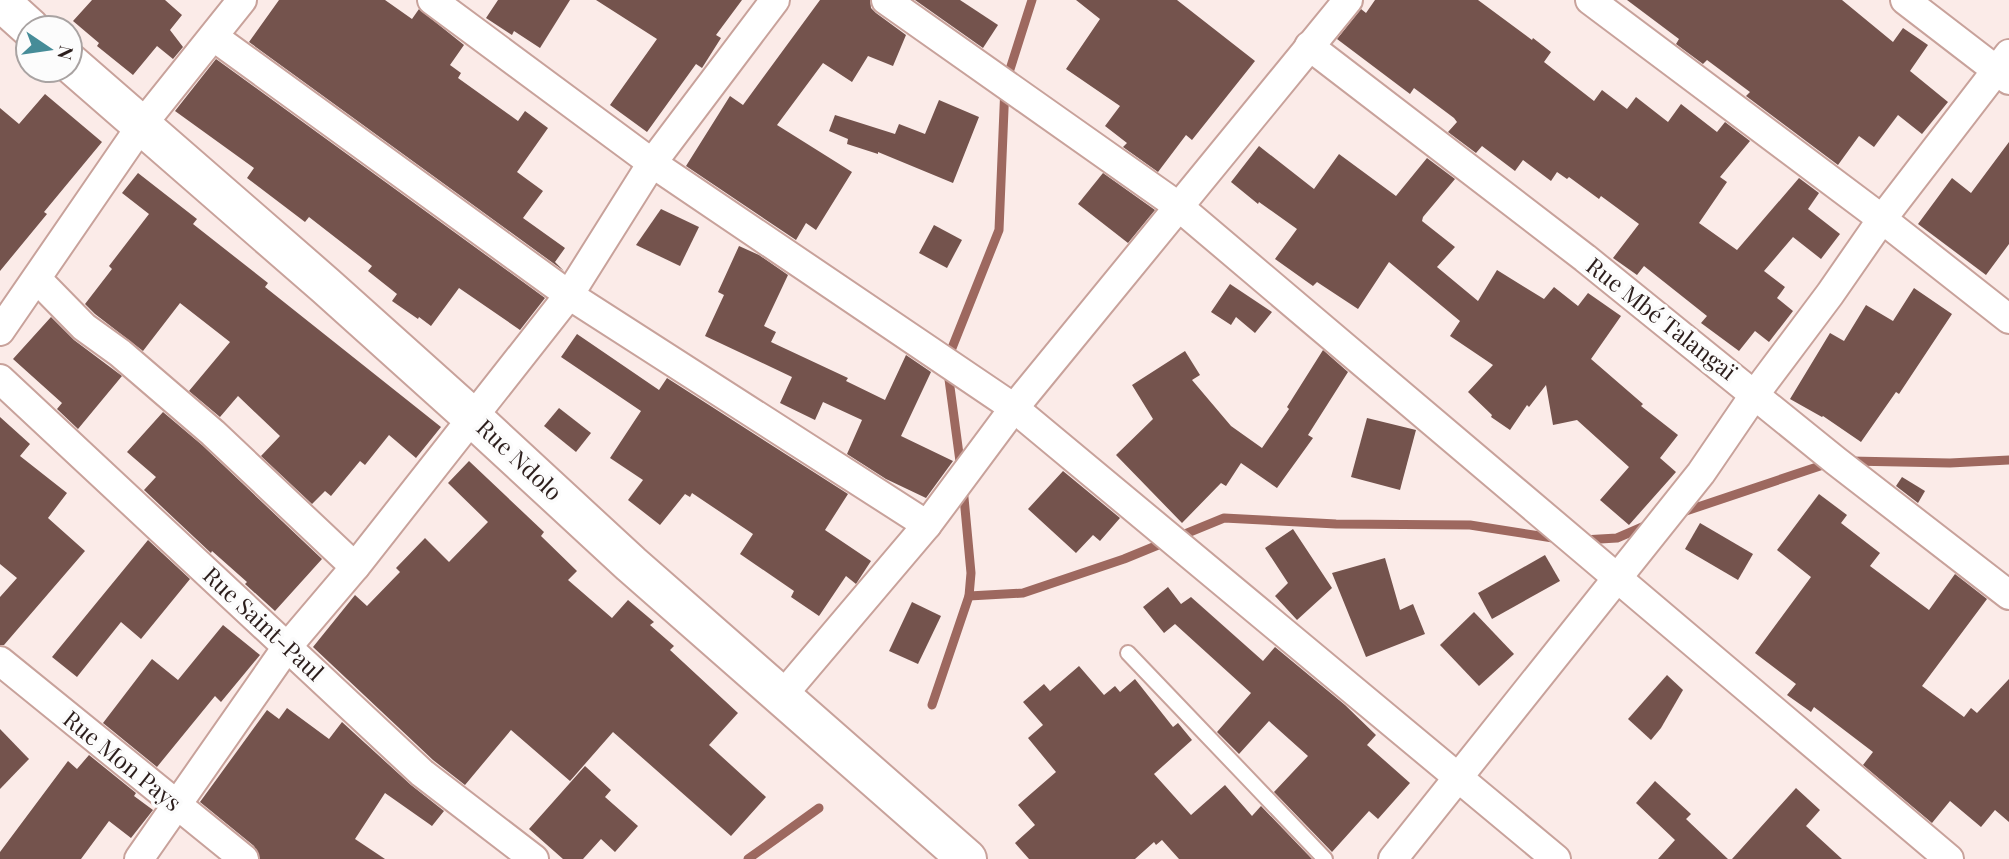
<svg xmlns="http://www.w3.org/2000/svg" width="2009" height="859" font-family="'Playfair Display',serif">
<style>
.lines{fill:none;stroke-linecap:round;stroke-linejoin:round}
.stream{stroke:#9d685f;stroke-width:9}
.building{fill:#74534d}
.lane-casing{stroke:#c8a29b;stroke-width:18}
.street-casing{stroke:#c8a29b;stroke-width:32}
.primary-casing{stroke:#c8a29b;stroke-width:42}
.lane{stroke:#fff;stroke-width:14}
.street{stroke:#fff;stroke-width:28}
.primary{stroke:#fff;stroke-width:38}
.labels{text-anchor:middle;stroke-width:7;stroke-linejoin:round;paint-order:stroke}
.street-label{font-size:23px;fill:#2c1e1c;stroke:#fcfcfc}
</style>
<rect width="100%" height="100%" fill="#fbebe8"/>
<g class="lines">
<!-- stream -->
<g class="stream">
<polyline points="948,358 999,230 1005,85 1032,0"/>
<polyline points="948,372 961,469"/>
<polyline points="1850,461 1950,463 2009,460"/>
<polyline points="1680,513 1829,463"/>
<polyline points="1583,540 1617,538 1647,525"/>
<polyline points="969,596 1023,593 1124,559 1224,518 1336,524 1470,525 1559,539"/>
<polyline points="932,705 969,596 971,573 963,487"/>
<polyline points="748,859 819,808"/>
</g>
</g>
<!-- building -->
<g class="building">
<polygon points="92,0 165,0 182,15 170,30 183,47 173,59 157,46 133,75 97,46 99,43 73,21"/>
<polygon points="279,0 385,0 412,19 419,9 464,45 450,65 461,73 458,78 518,121 525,111 548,128 517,172 543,191 523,218 565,248 555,262 564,271 249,42"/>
<polygon points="498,0 570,0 540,48 514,31 512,35 486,18"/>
<polygon points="596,0 742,0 716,35 721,38 702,68 696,64 647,132 610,105 657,39"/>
<polygon points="820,0 870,0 871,8 876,13 906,35 893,66 868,56 852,82 823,63 777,125 852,172 816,230 806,223 796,240 686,166 730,96 743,105"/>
<polygon points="915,0 960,0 998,25 983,48"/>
<polygon points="1076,0 1177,0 1255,61 1192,140 1186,135 1158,172 1123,147 1127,143 1105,126 1120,106 1066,69 1100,19"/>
<polygon points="1375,0 1478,0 1532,40 1533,38 1551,52 1544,62 1594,101 1602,90 1627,109 1636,97 1668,122 1681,104 1717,132 1725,122 1750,141 1720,177 1727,182 1699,223 1737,250 1799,178 1819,193 1808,209 1840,234 1821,259 1793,237 1764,271 1785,287 1777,298 1793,311 1769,342 1755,331 1739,351 1701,323 1707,316 1644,266 1637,275 1613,258 1639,224 1601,196 1599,199 1569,177 1567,179 1557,172 1551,181 1523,160 1515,171 1482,146 1476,153 1448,132 1457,122 1454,118 1414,88 1410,94 1337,39 1361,9 1366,13"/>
<polygon points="1627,0 1842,0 1893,42 1903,28 1928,45 1910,71 1948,102 1922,134 1898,115 1874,147 1859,136 1838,165 1746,96 1750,92 1707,60 1703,64 1676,44 1679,39"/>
<polygon points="216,59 545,298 520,330 459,288 431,326 419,317 418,319 392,301 397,294 368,271 372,266 309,217 305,222 247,178 254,168 175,111"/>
<polygon points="45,94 102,142 44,212 47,214 0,271 0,108 19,124"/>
<polygon points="939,100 979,117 953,183 878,152 878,154 847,144 848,139 829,131 835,115 895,134 899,124 925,134"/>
<polygon points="2009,142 2009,244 1986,275 1918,224 1952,178 1971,193"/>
<polygon points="1259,146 1314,189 1339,154 1396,196 1427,158 1455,179 1423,217 1422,221 1455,247 1437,267 1478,301 1497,270 1544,299 1554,287 1578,306 1588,293 1621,316 1591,359 1643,404 1641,406 1678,435 1660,458 1676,472 1629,525 1600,500 1629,467 1577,420 1553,425 1546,385 1529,407 1527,405 1510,430 1491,417 1492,415 1468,392 1493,365 1450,336 1460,321 1389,262 1358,309 1317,282 1313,286 1275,259 1297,229 1259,202 1258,204 1231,182"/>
<polygon points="138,173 197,219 193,224 268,283 265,287 441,427 416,458 389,435 365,465 360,461 331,496 325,491 312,504 261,456 280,436 238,396 220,417 189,391 230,342 180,303 143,351 95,314 85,304 112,269 109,266 149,214 122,193"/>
<polygon points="1103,173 1155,210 1128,243 1078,204"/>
<polygon points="661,209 699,227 680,266 636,245"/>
<polygon points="934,225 962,240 947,268 919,253"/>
<polygon points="739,246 759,255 788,275 764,326 776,332 771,342 848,378 846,381 885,400 906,355 931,372 901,436 953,461 926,498 886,479 847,454 862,420 823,402 815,420 780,403 792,377 705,336 724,295 718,292"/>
<polygon points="1230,284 1272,312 1255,333 1236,317 1231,325 1211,312"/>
<polygon points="1914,288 1952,314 1899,394 1896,392 1861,442 1823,416 1822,417 1790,399 1830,333 1844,341 1866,305 1893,321"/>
<polygon points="51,317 74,340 122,376 78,429 57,409 62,403 13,359"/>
<polygon points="577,334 659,390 667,378 848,494 825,530 871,561 856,584 846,576 819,616 791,597 794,591 740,554 753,534 692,493 690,497 685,494 660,525 628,500 643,480 610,458 641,411 561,357"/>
<polygon points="1323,350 1348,372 1308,435 1313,438 1277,488 1241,463 1226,486 1221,483 1182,523 1116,455 1153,419 1132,385 1185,351 1200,375 1192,380 1231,426 1262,448 1289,409 1287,407"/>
<polygon points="559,408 591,433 576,452 544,426"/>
<polygon points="163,412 202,445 322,559 275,611 245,584 247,582 212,551 211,553 144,490 156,477 127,452"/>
<polygon points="0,417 30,444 20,456 67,493 48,518 85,551 4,645 0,645 0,597 17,578 0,564"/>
<polygon points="1367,418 1416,430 1400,490 1351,477"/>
<polygon points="469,461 544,532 541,536 577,571 568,580 612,618 628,600 654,622 650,625 674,646 670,650 738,713 709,745 766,797 731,836 613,732 570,781 511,730 465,785 433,760 313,647 355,595 367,606 400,572 396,568 425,538 449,562 488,522 448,483"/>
<polygon points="1063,471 1120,518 1100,541 1093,535 1076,553 1028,509"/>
<polygon points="1902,477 1925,491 1918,503 1896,486"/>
<polygon points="1819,494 1847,515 1841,523 1880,553 1870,566 1929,610 1955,574 1987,599 1922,686 1964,717 1971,708 1977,713 2009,679 2009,822 1995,810 1981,827 1950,801 1932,823 1863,765 1873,752 1814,707 1811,712 1787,695 1796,684 1755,653 1811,577 1777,550"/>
<polygon points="1700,523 1753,554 1738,580 1685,549"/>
<polygon points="1293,529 1332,588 1297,620 1275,596 1288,583 1265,548"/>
<polygon points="148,540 190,579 141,639 121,622 77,677 52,657"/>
<polygon points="1545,555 1560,581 1492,619 1478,593"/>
<polygon points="1385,558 1400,610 1413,604 1425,634 1366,657 1332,573"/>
<polygon points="1168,587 1181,604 1191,597 1263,661 1275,647 1345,705 1376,735 1367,745 1410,783 1378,819 1369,811 1332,852 1274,792 1308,756 1269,721 1239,754 1217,732 1251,693 1175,624 1164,633 1143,607"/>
<polygon points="912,602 941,616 918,664 889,651"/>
<polygon points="1474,612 1514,654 1479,686 1440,645"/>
<polygon points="223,625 260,655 221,702 215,696 157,767 103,723 152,659 178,680"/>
<polygon points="1079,666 1104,695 1115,686 1120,692 1135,679 1173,727 1178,723 1192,740 1154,774 1191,815 1225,785 1252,816 1261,806 1312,859 1179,859 1162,840 1156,845 1154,842 1135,859 1029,859 1015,843 1035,825 1018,805 1056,772 1028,738 1043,725 1023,702 1044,684 1050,691"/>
<polygon points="1667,675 1683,690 1661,728 1651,740 1628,719"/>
<polygon points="287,708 329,739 342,722 411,785 444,811 432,826 385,793 355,839 385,859 260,859 254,846 200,802 267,710 279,719"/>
<polygon points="0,729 29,759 0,789"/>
<polygon points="89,755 136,793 134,796 153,810 131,838 109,821 81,859 0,859 0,852 68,761 77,769"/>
<polygon points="585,766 611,790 605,797 638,826 615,852 601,839 583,859 563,859 529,829"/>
<polygon points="1655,781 1691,814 1686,819 1728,859 1658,859 1675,840 1636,803"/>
<polygon points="1796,788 1820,810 1806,826 1842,859 1732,859"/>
</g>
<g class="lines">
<defs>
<polyline id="lane" points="1128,653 1325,859"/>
<g id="street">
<polyline points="432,0 652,163 1014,408 1556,859"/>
<polyline points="886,0 1178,206 1949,859"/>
<polyline points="1590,0 1882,219 2009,319"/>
<polyline points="1905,0 2009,80"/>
<polyline points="214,37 569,295 927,525"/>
<polyline points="1309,46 1585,258 1836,461 2009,595"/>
<polyline points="37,279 84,327 120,353 213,433 355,567"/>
<polyline points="0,331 141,126 242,0"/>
<polyline points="0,379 422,773 534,859"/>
<polyline points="0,661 244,859"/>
<polyline points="782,696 927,525 1014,408 1348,0"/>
<polyline points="139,859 287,647 355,567 569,295 652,163 775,0"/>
<polyline points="1393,859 1701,473 1755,394 1830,294 1882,219 2009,54"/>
</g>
<g id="primary">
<polyline points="0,1 30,28"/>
<polyline points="70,63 326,286 473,418 631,564 967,859"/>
</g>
</defs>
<!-- lane casing -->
<use href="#lane" class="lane-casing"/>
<!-- street casing -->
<use href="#street" class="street-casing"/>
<!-- primary casing -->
<use href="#primary" class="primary-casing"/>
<!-- lane -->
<use href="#lane" class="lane"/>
<!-- street -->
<use href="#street" class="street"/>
<!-- primary -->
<use href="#primary" class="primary"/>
</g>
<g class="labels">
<!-- street labels -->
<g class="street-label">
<text transform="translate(1661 319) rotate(38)" y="8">Rue Mbé Talangaï</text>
<text transform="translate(519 460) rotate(43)" y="8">Rue Ndolo</text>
<text transform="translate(263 624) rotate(43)" y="8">Rue Saint-Paul</text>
<text transform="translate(122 761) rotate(39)" y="8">Rue Mon Pays</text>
</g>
</g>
<!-- north arrow -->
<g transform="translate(49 49) rotate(103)"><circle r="33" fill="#fcfcfc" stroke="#a9a3a2" stroke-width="2"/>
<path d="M0-5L12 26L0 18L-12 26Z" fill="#468c98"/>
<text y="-10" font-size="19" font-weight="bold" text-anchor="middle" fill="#2c1e1c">N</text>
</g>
</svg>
